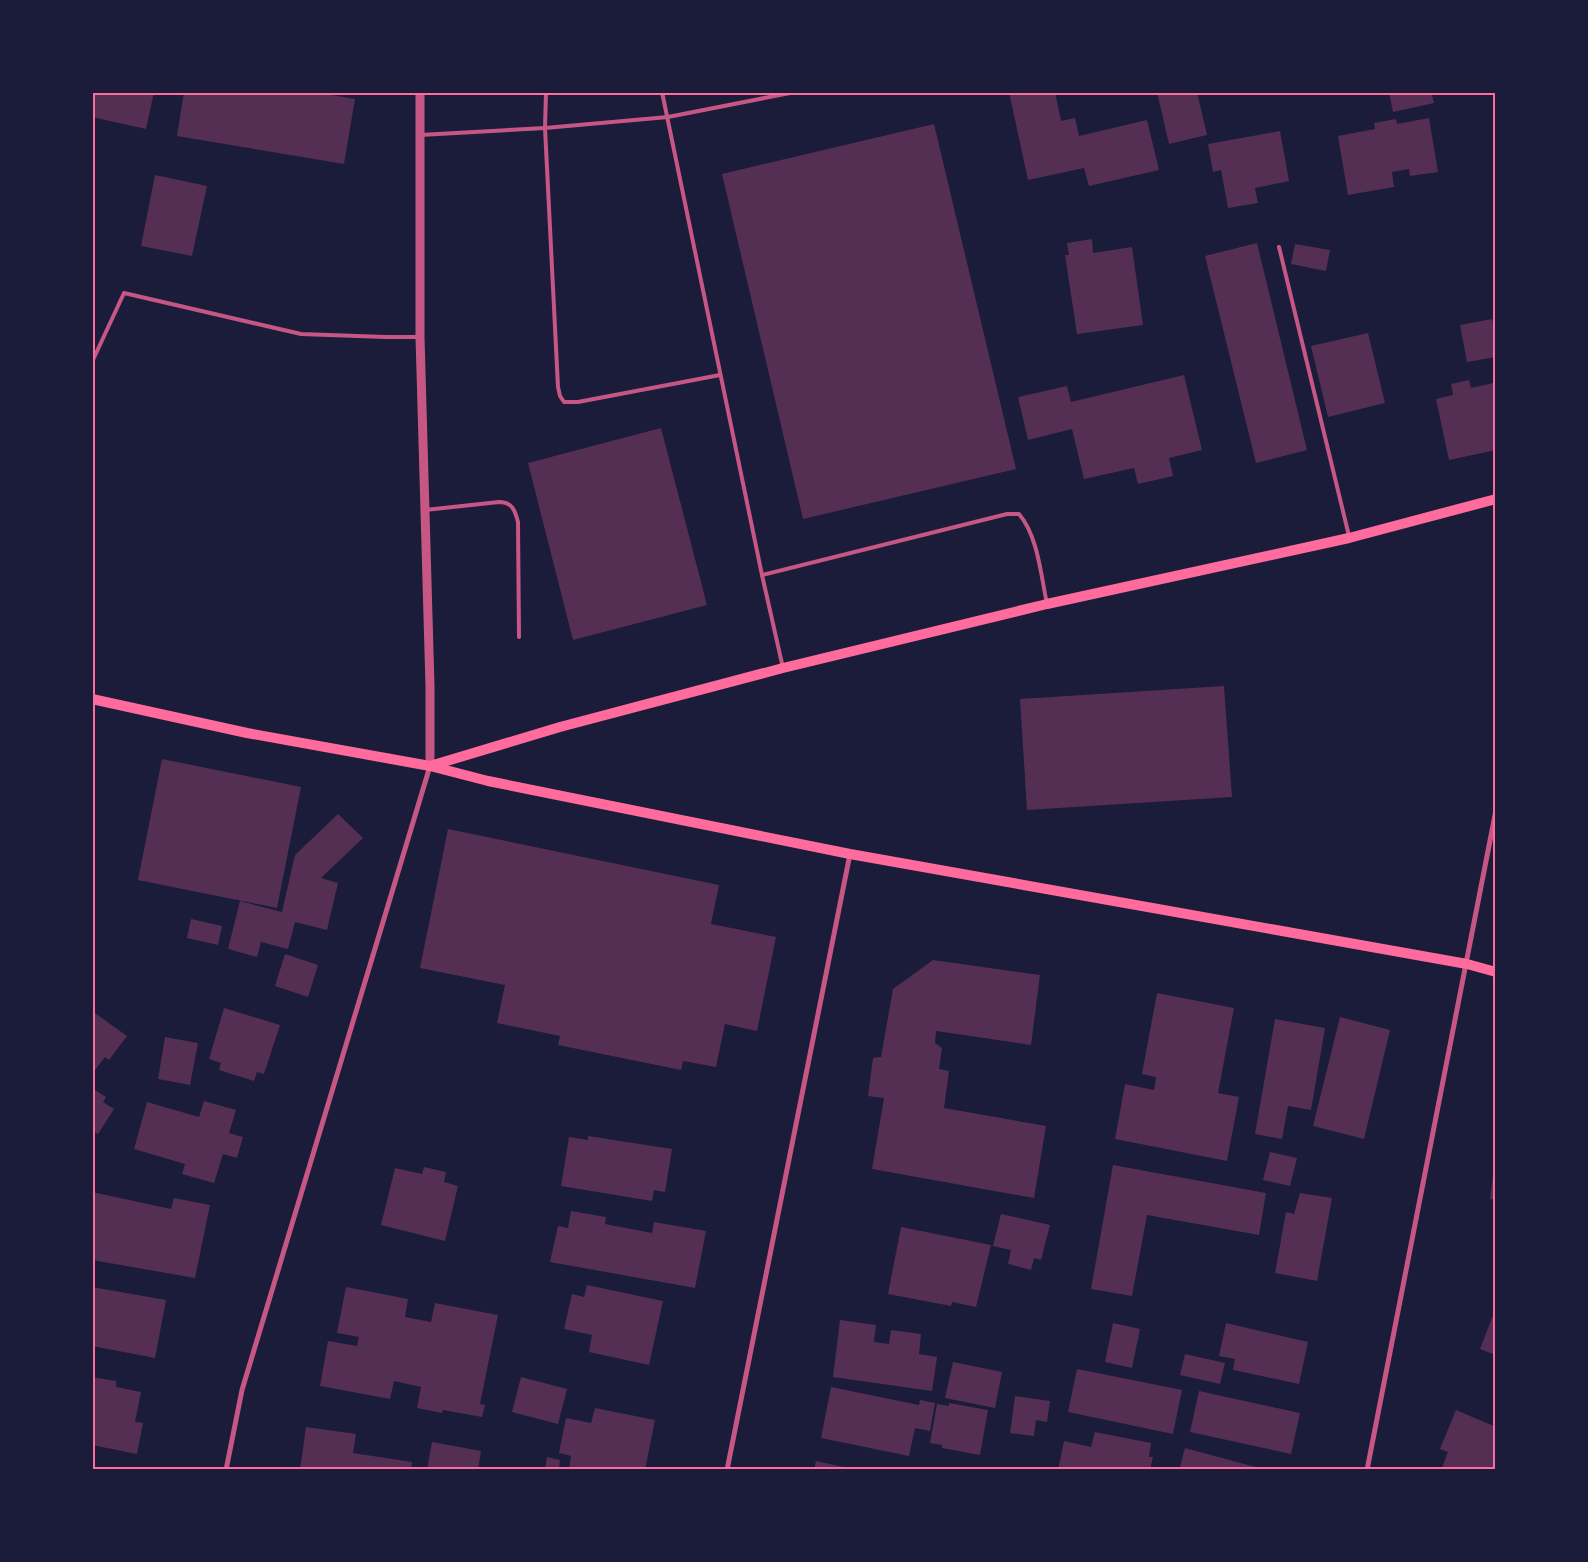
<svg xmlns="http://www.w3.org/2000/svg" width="1588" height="1562" font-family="'Sofia Sans Condensed',sans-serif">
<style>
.building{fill:#542f53}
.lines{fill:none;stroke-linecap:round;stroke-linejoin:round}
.service{stroke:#c65784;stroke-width:4}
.minor{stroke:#c65784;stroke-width:5}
.tertiary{stroke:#c65784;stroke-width:9}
.secondary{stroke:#ff6b9d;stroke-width:10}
.neatline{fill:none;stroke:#ff6b9d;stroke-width:2}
</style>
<rect width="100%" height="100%" fill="#1b1b3a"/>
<!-- building -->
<g class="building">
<polygon points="92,92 154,92 146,129 92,117"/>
<polygon points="184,92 315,92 355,99 344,164 177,136"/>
<polygon points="1009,92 1055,92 1061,121 1075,118 1079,136 1147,120 1159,170 1089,186 1084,168 1028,180"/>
<polygon points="1157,92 1197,92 1207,135 1169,144"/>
<polygon points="1389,92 1431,92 1434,103 1393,112"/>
<polygon points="1429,118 1438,172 1410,176 1409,169 1392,172 1394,187 1348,195 1338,136 1375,129 1374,123 1396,119 1397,124"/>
<polygon points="934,124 1016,469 803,519 722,174"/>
<polygon points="1280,131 1289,181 1255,188 1258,203 1228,208 1221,170 1213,172 1208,144"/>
<polygon points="155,175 207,186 192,256 141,246"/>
<polygon points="1092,239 1093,253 1132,247 1143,325 1077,334 1065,255 1069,255 1067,243"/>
<polygon points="1257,243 1307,450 1256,463 1205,256"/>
<polygon points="1295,244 1330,250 1326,271 1291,264"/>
<polygon points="1492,319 1496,335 1496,357 1467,362 1460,325"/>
<polygon points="1368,333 1385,403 1328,417 1311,346"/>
<polygon points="1184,375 1202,450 1169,458 1173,476 1138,484 1134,468 1084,479 1072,429 1028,440 1018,397 1067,386 1071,402"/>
<polygon points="1469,380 1471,388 1493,383 1496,392 1496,450 1449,460 1436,399 1453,395 1451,384"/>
<polygon points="661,428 707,605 573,640 528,463"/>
<polygon points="1224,686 1232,797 1027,810 1020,699"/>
<polygon points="162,759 301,787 277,908 138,880"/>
<polygon points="338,814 363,838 321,878 338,883 327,930 295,922 288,949 261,942 257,957 228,949 240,901 282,912 295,855"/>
<polygon points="448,829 719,885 711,924 776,937 757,1031 725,1024 716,1067 683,1061 681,1070 558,1045 560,1036 497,1023 505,985 420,968"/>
<polygon points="191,919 222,926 218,945 187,938"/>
<polygon points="285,954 318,965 308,997 275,986"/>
<polygon points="933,960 1040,975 1031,1045 936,1031 935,1043 942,1048 939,1069 949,1071 944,1108 1046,1126 1034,1198 872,1169 884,1098 868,1096 873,1058 881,1057 893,989"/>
<polygon points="1157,993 1234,1008 1218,1093 1239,1097 1227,1161 1115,1139 1125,1084 1154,1090 1156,1077 1142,1074"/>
<polygon points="224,1008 280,1025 264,1074 257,1072 254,1081 219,1070 221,1063 209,1059"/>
<polygon points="92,1011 127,1036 109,1060 105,1057 92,1074"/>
<polygon points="1340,1017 1390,1030 1364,1139 1313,1126"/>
<polygon points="1275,1019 1325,1028 1311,1110 1288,1106 1282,1139 1255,1134"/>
<polygon points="165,1037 198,1043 190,1085 158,1079"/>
<polygon points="92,1088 106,1097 103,1102 114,1109 98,1134 92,1130"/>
<polygon points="204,1101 236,1110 229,1133 243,1137 237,1158 223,1154 214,1183 182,1174 185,1164 134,1149 147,1102 199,1117"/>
<polygon points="588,1136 672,1149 665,1192 654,1190 652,1201 561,1186 569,1137 588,1140"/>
<polygon points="1270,1152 1297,1158 1290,1186 1263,1180"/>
<polygon points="1113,1165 1266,1193 1259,1235 1147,1215 1132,1296 1091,1289"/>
<polygon points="424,1167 446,1172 444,1182 458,1186 445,1241 381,1225 395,1168 422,1174"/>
<polygon points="1494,1167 1496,1167 1496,1200 1490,1199"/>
<polygon points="92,1192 171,1209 174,1198 210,1205 195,1278 92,1260"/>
<polygon points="1300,1193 1332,1198 1317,1281 1275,1273 1286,1212 1294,1214"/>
<polygon points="571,1211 606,1217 605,1224 652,1233 654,1222 706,1231 695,1288 550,1262 558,1226 568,1228"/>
<polygon points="1001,1214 1050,1225 1041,1260 1034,1258 1031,1270 1008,1264 1011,1250 993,1246"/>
<polygon points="901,1227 991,1245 976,1307 952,1302 951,1306 888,1294"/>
<polygon points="587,1285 663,1301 649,1365 589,1352 592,1335 564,1329 572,1294 584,1297"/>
<polygon points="92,1287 166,1300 155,1358 92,1346"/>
<polygon points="346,1287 408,1299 405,1317 431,1322 435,1303 498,1315 480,1404 485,1405 482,1417 443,1410 442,1413 417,1408 421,1387 394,1381 390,1399 320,1386 328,1341 357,1346 359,1337 337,1333"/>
<polygon points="1495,1310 1496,1310 1496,1355 1480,1349"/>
<polygon points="840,1320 876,1325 874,1342 889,1344 891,1330 921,1334 919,1354 937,1357 932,1391 833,1377"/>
<polygon points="1113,1323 1140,1329 1132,1368 1105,1362"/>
<polygon points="1226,1323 1308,1342 1299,1384 1233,1370 1235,1359 1219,1356"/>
<polygon points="1185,1354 1225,1363 1220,1384 1180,1375"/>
<polygon points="953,1362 1002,1372 995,1408 945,1398"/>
<polygon points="1077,1369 1182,1390 1173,1434 1068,1412"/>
<polygon points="92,1377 116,1381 116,1387 141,1392 135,1422 143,1423 137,1454 92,1445"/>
<polygon points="521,1377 567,1389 558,1424 512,1412"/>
<polygon points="831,1387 919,1405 920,1400 935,1403 930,1431 915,1428 909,1456 821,1438"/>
<polygon points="1199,1391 1300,1413 1291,1454 1190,1432"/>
<polygon points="1015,1396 1050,1401 1047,1422 1036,1420 1034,1436 1010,1433"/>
<polygon points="949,1403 988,1410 980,1455 942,1448 942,1445 930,1443 937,1404 949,1406"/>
<polygon points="595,1408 655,1420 645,1470 569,1470 571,1456 559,1453 566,1418 591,1423"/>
<polygon points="1456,1410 1496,1427 1496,1470 1441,1470 1448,1452 1440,1449"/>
<polygon points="306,1427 356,1434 353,1453 412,1462 411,1470 300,1470"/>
<polygon points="1095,1432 1151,1443 1149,1457 1153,1457 1150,1470 1058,1470 1064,1441 1091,1447"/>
<polygon points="432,1442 481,1451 478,1470 427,1470"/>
<polygon points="1185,1448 1263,1469 1263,1470 1179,1470"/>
<polygon points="547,1457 560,1460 559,1468 563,1470 545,1470"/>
<polygon points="816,1461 852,1469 852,1470 814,1470"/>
</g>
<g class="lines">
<!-- service -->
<g class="service">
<polyline points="662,92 762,575 783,668"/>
<polyline points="420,135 545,128 546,92"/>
<polyline points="1279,247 1349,536"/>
<polyline points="92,362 124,293 301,334 386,337 418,337"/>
<polyline points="720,375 578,402 564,402 560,396 558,387 545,128 668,117 795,92"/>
<path d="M425 510 499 502C512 502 515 510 518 522L519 637"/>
<path d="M762 575 1007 514H1019C1038 536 1041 576 1047 604"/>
</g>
<!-- minor -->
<g class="minor">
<polyline points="226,1470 242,1390 430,766"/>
<polyline points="727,1470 850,854"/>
<polyline points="1367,1470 1496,810"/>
</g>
<!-- tertiary -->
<polyline class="tertiary" points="420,92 420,337 430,686 430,766"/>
<!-- secondary -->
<g class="secondary">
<polyline points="92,699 247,733 430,766 488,781 850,854 1467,964 1496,972"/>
<polyline points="430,766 560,727 783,668 1047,604 1349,538 1496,499"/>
</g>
</g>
<!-- border -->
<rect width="1588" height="1562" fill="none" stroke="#1b1b3a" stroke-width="188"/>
<rect x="94" y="94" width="1400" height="1374" class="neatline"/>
</svg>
